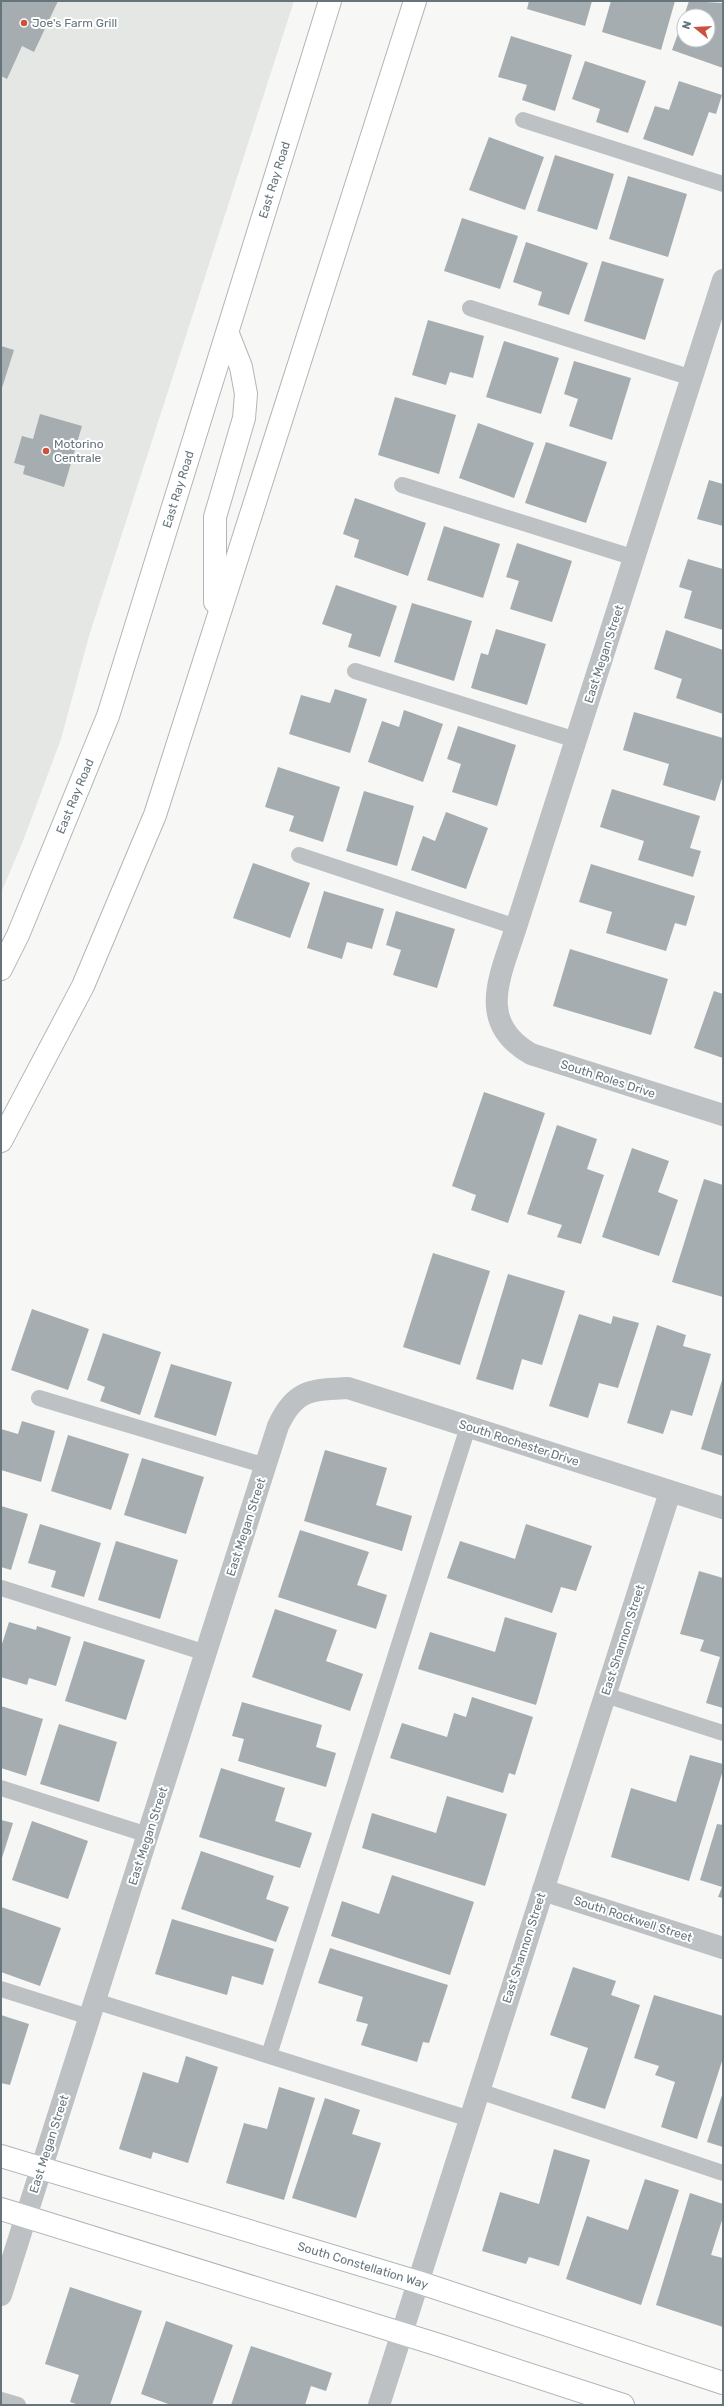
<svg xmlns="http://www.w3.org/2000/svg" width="724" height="2406" font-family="Rubik,sans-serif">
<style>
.built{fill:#e5e7e5}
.building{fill:#a5adb1}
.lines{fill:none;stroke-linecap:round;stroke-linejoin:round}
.secondary-casing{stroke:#afb6b9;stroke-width:24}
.primary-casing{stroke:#b1b6b8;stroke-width:24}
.lane{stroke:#bdc1c4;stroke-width:16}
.street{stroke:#bdc1c4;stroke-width:22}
.secondary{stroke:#fff;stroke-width:22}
.primary{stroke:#fff;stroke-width:22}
.poi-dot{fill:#cc513f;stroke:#fff;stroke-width:1.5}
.labels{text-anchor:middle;stroke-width:4;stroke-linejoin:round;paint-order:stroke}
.poi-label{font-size:12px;fill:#66757c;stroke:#fff;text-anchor:start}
.street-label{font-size:12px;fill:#66757c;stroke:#fff}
</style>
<rect width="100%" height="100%" fill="#f7f7f5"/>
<!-- built -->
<polygon class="built" points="1,1 294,1 89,636 61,739 23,841 1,893"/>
<!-- building -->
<g class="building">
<polygon points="1,1 58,1 34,52 22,46 7,79 1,76"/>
<polygon points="529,1 592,1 585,26 527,9"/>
<polygon points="611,1 675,1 661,50 602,32"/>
<polygon points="689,1 723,3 723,68 672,50 684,17 684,40 708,40 708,16 684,16"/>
<polygon points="511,36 572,55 555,111 522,100 527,85 498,77"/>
<polygon points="585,61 646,81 628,133 596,122 600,109 572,99"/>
<polygon points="679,81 722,95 716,114 709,112 693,156 643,139 655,106 669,110"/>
<polygon points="489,137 544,157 525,210 469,190"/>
<polygon points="555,155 614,174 597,230 537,211"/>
<polygon points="628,176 687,194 668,257 609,239"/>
<polygon points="462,218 518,236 500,289 444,271"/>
<polygon points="526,242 588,263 569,315 538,305 542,292 513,282"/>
<polygon points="602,261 664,279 645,340 584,321"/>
<polygon points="428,320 484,336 473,378 450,372 446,385 412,375"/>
<polygon points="504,341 559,358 541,414 486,397"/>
<polygon points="1,346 14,350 1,391"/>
<polygon points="574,361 631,378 612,440 569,426 578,399 564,394"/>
<polygon points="395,397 456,415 439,474 378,455"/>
<polygon points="40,414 82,426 64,487 23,474 25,466 14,463 22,436 33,439"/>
<polygon points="478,423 534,443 514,498 459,478"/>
<polygon points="546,442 607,462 586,523 525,503"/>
<polygon points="709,480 723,484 723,526 697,519"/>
<polygon points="355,498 426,523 408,576 354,557 359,540 343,534"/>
<polygon points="444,526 500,544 483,598 427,580"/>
<polygon points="517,543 572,561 552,622 510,609 519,581 506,577"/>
<polygon points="688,559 723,569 723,630 684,618 692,591 679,587"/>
<polygon points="336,585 397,606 380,657 348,647 352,634 322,624"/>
<polygon points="412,603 472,621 454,681 394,662"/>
<polygon points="496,629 546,644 527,705 471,688 481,653 488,655"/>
<polygon points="666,630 723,650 723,714 676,698 682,679 654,669"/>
<polygon points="335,689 367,699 350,753 289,734 301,695 330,703"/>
<polygon points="404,710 443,724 423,782 368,762 382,721 399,727"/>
<polygon points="634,712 723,738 723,775 715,801 663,785 669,764 623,750"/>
<polygon points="458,726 516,745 497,806 452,792 461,764 447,759"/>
<polygon points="278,767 340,787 323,842 289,831 294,816 265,807"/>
<polygon points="612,789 700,816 690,848 701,851 693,877 638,860 644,841 600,827"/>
<polygon points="364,791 414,806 397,866 346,851"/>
<polygon points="446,812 488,828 466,889 411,870 423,836 435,841"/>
<polygon points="253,863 310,883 290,938 233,918"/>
<polygon points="591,864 695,896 686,926 675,923 666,951 606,933 612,912 579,902"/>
<polygon points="324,891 384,909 372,949 347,942 342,959 307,948"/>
<polygon points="396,911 455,929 437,988 393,975 401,950 386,945"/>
<polygon points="570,949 668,979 651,1035 553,1006"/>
<polygon points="714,991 723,994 723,1058 694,1048"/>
<polygon points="484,1092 545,1113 508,1223 471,1210 476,1195 452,1186"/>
<polygon points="557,1125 597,1139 587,1169 604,1175 581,1244 557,1237 562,1225 527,1214"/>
<polygon points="632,1148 669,1161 658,1192 678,1200 659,1256 602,1237"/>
<polygon points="704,1179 723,1185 723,1297 672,1282"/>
<polygon points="433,1253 490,1271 460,1365 403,1347"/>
<polygon points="508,1274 565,1291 542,1365 522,1359 513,1390 476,1379"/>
<polygon points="32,1309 89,1329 68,1390 11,1370"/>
<polygon points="579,1314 611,1324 613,1316 639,1323 618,1388 599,1383 588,1418 549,1406"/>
<polygon points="657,1325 686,1335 683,1346 711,1354 692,1416 671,1410 663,1434 627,1423"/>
<polygon points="103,1333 161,1352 140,1415 100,1401 105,1387 87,1380"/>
<polygon points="171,1364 232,1382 216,1436 154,1417"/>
<polygon points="723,1377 723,1456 701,1449"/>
<polygon points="22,1421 55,1431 41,1482 1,1470 1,1429 18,1434"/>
<polygon points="68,1435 129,1454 111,1510 51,1491"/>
<polygon points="325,1450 387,1468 376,1505 412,1516 402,1551 304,1521"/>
<polygon points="142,1458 204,1477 186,1534 124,1515"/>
<polygon points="1,1506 28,1514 11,1570 1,1567"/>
<polygon points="40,1524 101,1543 84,1597 51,1587 56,1571 28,1563"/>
<polygon points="526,1524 592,1546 576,1591 561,1587 552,1613 447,1578 460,1541 515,1559"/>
<polygon points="300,1530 369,1552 357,1585 387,1595 376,1629 278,1597"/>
<polygon points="116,1541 178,1560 160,1619 98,1600"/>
<polygon points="699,1571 723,1578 723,1708 706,1703 720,1657 700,1651 704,1640 680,1634"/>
<polygon points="275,1609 337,1630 326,1661 363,1674 350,1711 252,1677"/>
<polygon points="505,1617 557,1633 536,1705 418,1669 430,1632 495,1652"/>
<polygon points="9,1622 36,1630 37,1626 71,1637 56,1686 29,1678 27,1685 1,1677 1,1647"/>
<polygon points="84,1641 145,1660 126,1720 65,1701"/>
<polygon points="472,1697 533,1717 515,1775 509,1773 503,1793 390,1758 402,1723 447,1737 454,1713 466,1717"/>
<polygon points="242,1702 322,1725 316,1747 336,1753 326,1787 238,1761 244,1739 232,1736"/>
<polygon points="1,1706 43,1719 26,1776 1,1768"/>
<polygon points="59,1724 117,1742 99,1802 40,1784"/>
<polygon points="690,1755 723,1764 723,1770 689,1881 611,1857 631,1788 676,1802"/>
<polygon points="221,1768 285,1788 275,1821 312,1833 300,1868 199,1837"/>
<polygon points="447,1796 507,1814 485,1886 362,1848 372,1813 436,1833"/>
<polygon points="1,1820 13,1823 1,1861"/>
<polygon points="32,1821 88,1841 68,1899 12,1880"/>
<polygon points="717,1824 723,1825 723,1898 718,1897 722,1887 700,1880"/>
<polygon points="201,1851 274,1876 266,1899 289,1907 276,1942 181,1909"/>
<polygon points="392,1875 474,1902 450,1975 331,1936 342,1901 379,1914"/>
<polygon points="1,1907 61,1928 40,1986 1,1972"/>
<polygon points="172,1919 274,1949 263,1985 232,1976 227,1995 155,1974"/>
<polygon points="330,1948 448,1985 429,2043 423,2042 417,2062 361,2045 368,2024 356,2021 363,1997 318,1983"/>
<polygon points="573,1967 616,1981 611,1995 640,2005 605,2109 571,2098 588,2048 550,2035"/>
<polygon points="654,1995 723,2016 723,2058 697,2139 661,2127 675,2082 655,2075 659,2066 634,2058"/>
<polygon points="1,2015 29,2024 10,2085 1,2083"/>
<polygon points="186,2056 218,2067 188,2163 153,2152 151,2159 119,2149 143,2072 178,2083"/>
<polygon points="279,2087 315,2098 284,2200 226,2183 244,2123 267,2129"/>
<polygon points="723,2092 723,2147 707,2142"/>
<polygon points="325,2098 360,2110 352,2134 381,2143 356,2218 292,2198"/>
<polygon points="554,2149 590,2160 559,2266 529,2257 526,2264 482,2251 500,2192 539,2204"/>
<polygon points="645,2179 679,2190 641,2305 566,2279 587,2216 628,2230"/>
<polygon points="690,2193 723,2204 723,2217 711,2255 723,2258 723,2327 656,2305"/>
<polygon points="70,2287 142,2311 110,2405 79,2405 70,2402 79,2375 45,2364"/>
<polygon points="166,2321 233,2345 212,2405 171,2405 141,2394"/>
<polygon points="251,2346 332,2373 326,2391 311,2386 305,2405 231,2405"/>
</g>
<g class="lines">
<defs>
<g id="secondary">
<path id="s1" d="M1 2156 418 2282 723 2383"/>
<polyline points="1,2209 439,2345 623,2405"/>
</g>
<g id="primary">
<polyline points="215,602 215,517 244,418 246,394 241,367 228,334"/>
<path id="s2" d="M1 969 18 935 108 716 330 1"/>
<polyline points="1,1141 83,986 155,815 415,1"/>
</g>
</defs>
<!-- secondary casing -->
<use href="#secondary" class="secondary-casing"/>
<!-- primary casing -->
<use href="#primary" class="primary-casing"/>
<!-- lane -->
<g class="lane">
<polyline points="523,120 723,184"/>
<polyline points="470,308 692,378"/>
<polyline points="402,485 635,558"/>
<polyline points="355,671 576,740"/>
<polyline points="299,855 516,927"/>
<polyline points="39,1398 266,1466"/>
<polyline points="1,1588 206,1653"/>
<polyline points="605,1695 723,1733"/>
<polyline points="1,1788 148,1835"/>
<polyline points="1,1989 89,2017"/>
<polyline points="95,2001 470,2119"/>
<polyline points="269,2055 468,1427"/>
<polyline points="479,2091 723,2173"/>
<polyline points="1,2400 18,2405"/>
</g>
<!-- street -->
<g class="street">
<path d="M723 280 516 927C501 975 475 1022 531 1054L723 1115"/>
<polyline points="543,1890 723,1948"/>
<path d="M1 2295 278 1426C295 1389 311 1390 348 1388L723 1508"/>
<polyline points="379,2405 670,1492"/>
</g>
<!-- secondary -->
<use href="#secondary" class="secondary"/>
<!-- primary -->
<use href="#primary" class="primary"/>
</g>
<!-- markers -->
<g class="poi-dot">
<circle cx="24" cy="23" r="4"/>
<circle cx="46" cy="451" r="4"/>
</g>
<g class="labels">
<!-- poi labels -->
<g class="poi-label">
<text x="32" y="27">Joe's Farm Grill</text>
<text x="54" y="448">Motorino<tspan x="54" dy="14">Centrale</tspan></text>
</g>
<!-- street labels -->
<g class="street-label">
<text dy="4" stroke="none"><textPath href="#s2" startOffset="836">East Ray Road</textPath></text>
<text dy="4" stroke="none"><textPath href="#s2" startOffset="512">East Ray Road</textPath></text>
<text transform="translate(604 654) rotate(-72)" y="4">East Megan Street</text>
<text dy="4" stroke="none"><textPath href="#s2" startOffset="188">East Ray Road</textPath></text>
<text transform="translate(608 1079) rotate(18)" y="4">South Roles Drive</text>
<text transform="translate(519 1443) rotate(18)" y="4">South Rochester Drive</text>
<text transform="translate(246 1527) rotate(-72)" y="4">East Megan Street</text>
<text transform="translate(623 1640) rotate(-72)" y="4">East Shannon Street</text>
<text transform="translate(148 1836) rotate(-72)" y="4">East Megan Street</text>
<text transform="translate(633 1919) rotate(18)" y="4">South Rockwell Street</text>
<text transform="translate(524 1948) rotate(-72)" y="4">East Shannon Street</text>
<text transform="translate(49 2144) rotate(-72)" y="4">East Megan Street</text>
<text dy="4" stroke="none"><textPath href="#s1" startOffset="378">South Constellation Way</textPath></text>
</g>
</g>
<!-- border -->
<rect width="724" height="2406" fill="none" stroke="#66757c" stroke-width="4"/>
<!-- north arrow -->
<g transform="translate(696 28) rotate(288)"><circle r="19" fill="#ffffff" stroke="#c2c8cb"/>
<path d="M0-3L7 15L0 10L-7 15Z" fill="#cc513f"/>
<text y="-6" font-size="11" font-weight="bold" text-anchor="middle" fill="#66757c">N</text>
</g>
</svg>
